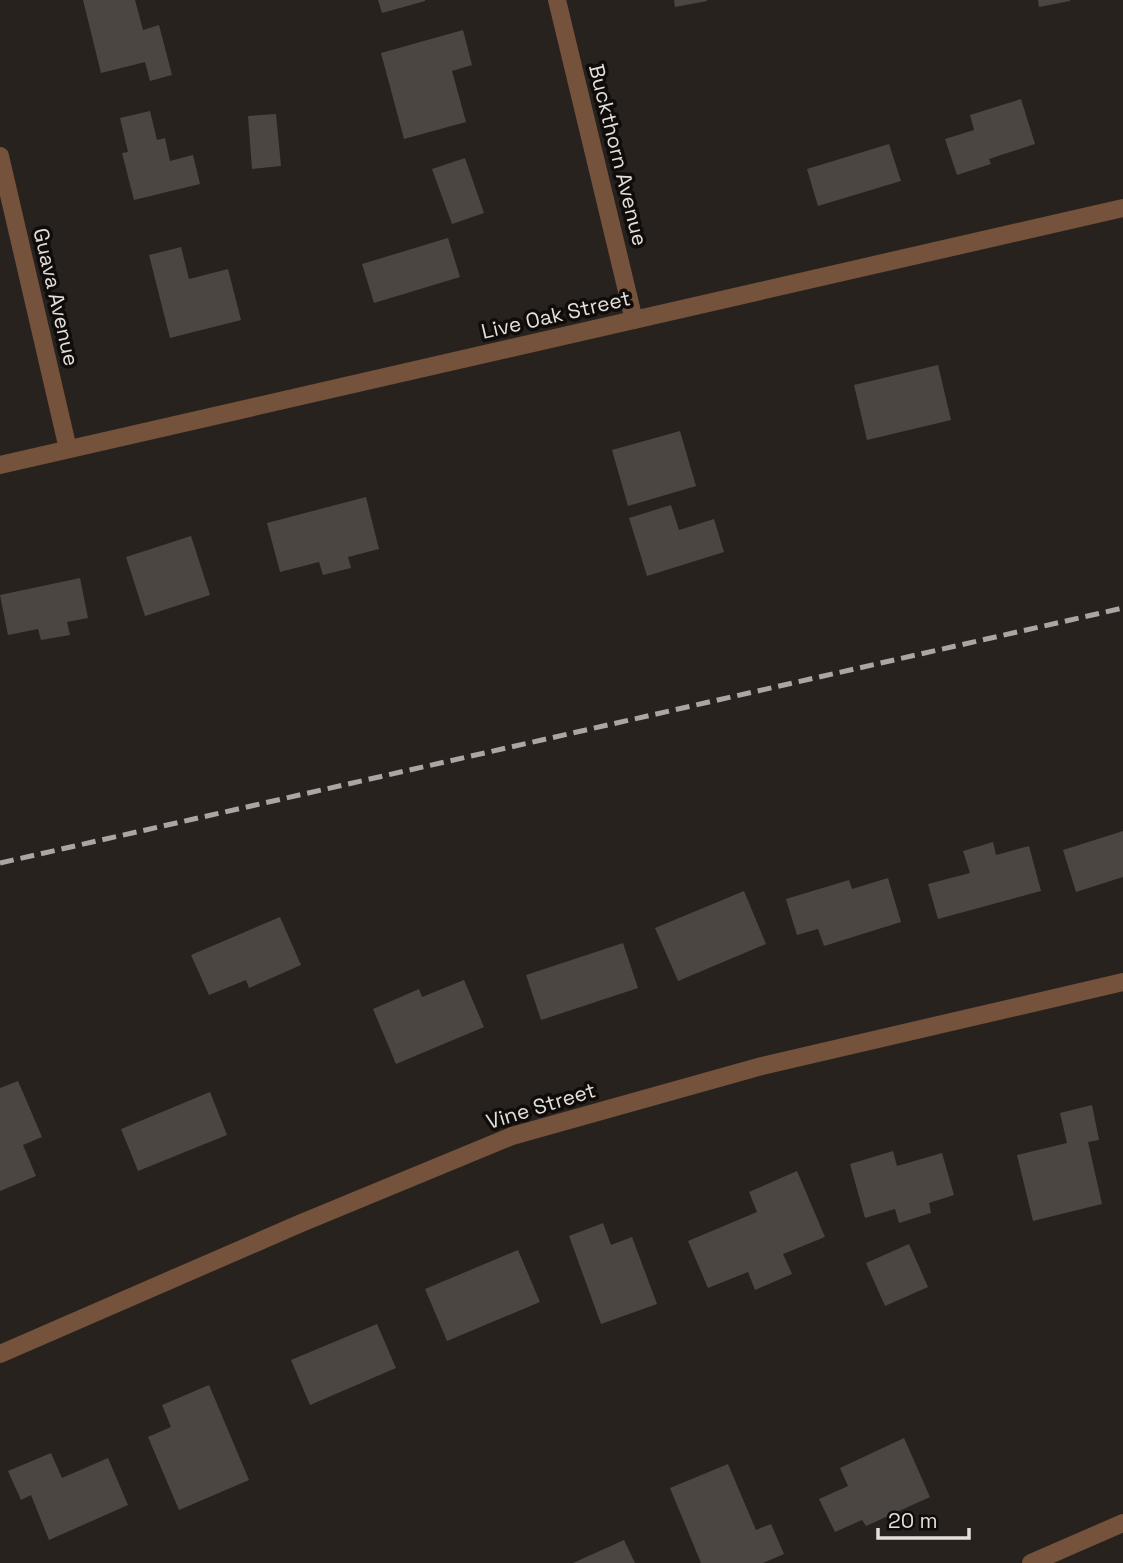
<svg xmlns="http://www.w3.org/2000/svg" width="1123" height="1563" font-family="'Space Grotesk',sans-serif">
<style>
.building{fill:#4c4642}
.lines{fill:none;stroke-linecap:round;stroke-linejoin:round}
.street{stroke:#75523c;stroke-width:18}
.rail{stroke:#aba6a3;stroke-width:5;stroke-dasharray:14 7;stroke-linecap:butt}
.labels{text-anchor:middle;stroke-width:7;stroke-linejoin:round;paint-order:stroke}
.street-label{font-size:21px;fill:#e3dfdc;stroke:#0f0c0a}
</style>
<rect width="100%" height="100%" fill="#28221e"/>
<!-- building -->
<g class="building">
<polygon points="83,0 135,0 143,30 159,25 172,75 150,81 145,62 101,73"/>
<polygon points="378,0 425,0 425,1 382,13"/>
<polygon points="674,0 707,0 707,1 675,7"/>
<polygon points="1038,0 1070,0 1070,1 1039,7"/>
<polygon points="463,30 472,65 452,71 466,122 404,139 381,53"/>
<polygon points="1021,99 1035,144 989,159 991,164 957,175 945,139 974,130 970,115"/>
<polygon points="150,111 157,140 165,138 170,161 193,155 200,184 134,200 122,153 128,152 120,118"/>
<polygon points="276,114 281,166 252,169 248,116"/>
<polygon points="889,144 901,181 818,206 807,169"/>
<polygon points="465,158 484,213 452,224 432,169"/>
<polygon points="448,238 460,277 374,303 362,264"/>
<polygon points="181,247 189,279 228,269 241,320 170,338 149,255"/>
<polygon points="938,365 951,420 867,440 854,385"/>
<polygon points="680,431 696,486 628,506 612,450"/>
<polygon points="366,497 379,549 348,557 351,568 323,575 319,562 280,572 267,523"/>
<polygon points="671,505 679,530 714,519 724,552 647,576 629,518"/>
<polygon points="191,536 210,595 145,616 126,557"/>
<polygon points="80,578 88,618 67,622 70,635 41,640 38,629 8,635 0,595"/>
<polygon points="1123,831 1123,877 1076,892 1063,850"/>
<polygon points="993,842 996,855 1029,846 1041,891 938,919 928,884 970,873 963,851"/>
<polygon points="888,878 901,922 824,946 818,929 797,935 786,899 849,880 852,889"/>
<polygon points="744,891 766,944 678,981 655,928"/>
<polygon points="280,917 301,965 249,988 246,980 209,995 191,955"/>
<polygon points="623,943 638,988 541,1020 526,975"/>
<polygon points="464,980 484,1027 396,1064 373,1009 419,989 422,997"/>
<polygon points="18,1081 42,1137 23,1145 36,1176 0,1191 0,1088"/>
<polygon points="210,1092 227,1135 138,1171 121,1129"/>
<polygon points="1092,1105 1099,1140 1088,1142 1102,1204 1033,1221 1017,1155 1067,1143 1060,1113"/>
<polygon points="893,1151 897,1166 942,1153 954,1195 929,1203 931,1213 899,1223 895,1209 865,1218 850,1164"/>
<polygon points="797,1171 825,1237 783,1254 792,1274 755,1290 748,1272 708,1288 688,1241 757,1212 749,1192"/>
<polygon points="603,1223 611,1245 632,1237 657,1304 601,1324 569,1236"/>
<polygon points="909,1244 928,1287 885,1306 866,1263"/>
<polygon points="518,1250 540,1302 447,1341 425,1289"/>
<polygon points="377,1324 396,1368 310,1405 291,1360"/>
<polygon points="209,1385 249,1480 179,1510 148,1437 171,1427 162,1405"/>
<polygon points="904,1438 930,1497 866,1526 862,1520 835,1532 819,1499 848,1486 840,1468"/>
<polygon points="51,1453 62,1478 108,1458 128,1505 49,1540 31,1495 21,1500 8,1471"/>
<polygon points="728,1464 756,1530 771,1524 784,1554 763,1563 701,1563 670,1488"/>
<polygon points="624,1540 635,1563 573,1563"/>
</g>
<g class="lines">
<!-- street -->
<g class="street">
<polyline points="557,0 634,320"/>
<polyline points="0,156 68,449"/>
<polyline points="0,465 1123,208"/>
<polyline points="0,1354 299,1224 512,1136 762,1066 1123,982"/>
<polyline points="1031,1563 1123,1523"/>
</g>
<!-- rail -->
<polyline class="rail" points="0,863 1123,608"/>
</g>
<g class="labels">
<!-- street labels -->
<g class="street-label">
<text transform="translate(618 155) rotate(76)" y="7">Buckthorn Avenue</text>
<text transform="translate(56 297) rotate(77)" y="7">Guava Avenue</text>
<text transform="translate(556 315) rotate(-13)" y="7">Live Oak Street</text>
<text transform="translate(541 1106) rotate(-17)" y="7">Vine Street</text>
</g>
</g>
<!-- scale -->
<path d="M878 1528v10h91v-10" fill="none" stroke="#e3dfdc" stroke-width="3.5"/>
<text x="888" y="1528" font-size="21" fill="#e3dfdc" stroke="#0f0c0a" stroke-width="5" paint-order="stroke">20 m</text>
</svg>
